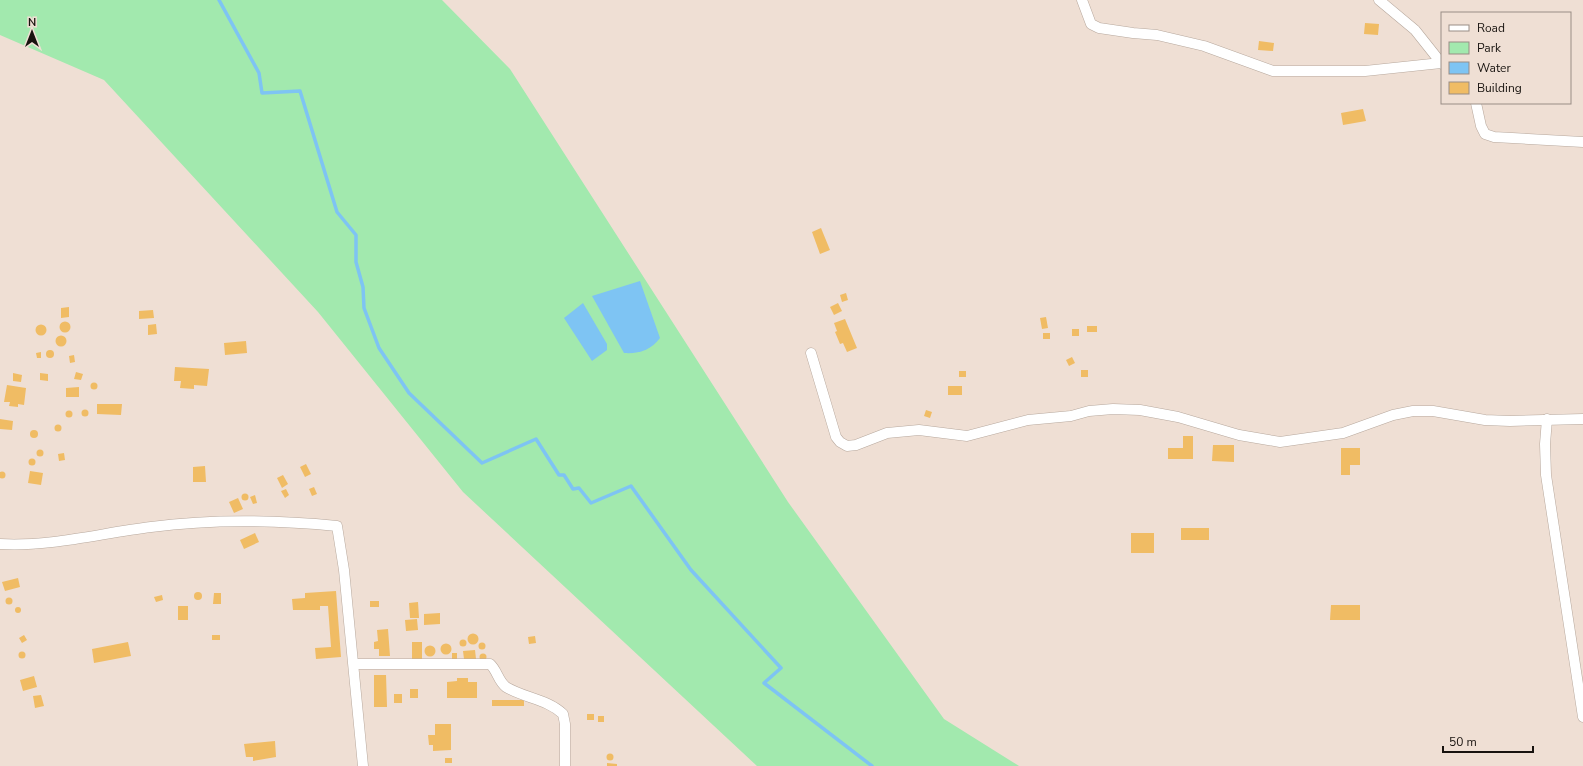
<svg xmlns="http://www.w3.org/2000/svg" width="1583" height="766" font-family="'Nunito Sans',sans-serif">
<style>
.green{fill:#a2e9ae}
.water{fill:#7ec4f3}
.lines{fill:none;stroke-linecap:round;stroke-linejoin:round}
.stream{stroke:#7ec4f3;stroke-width:3.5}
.building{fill:#f0bc64}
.minor-casing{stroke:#b7a89d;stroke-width:11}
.minor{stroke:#fff;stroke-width:10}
</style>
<rect width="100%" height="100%" fill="#efdfd4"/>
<!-- green -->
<polygon class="green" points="0,0 442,0 510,69 788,502 944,719 1019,766 757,766 463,492 318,312 104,80 0,35"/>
<!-- water -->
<g class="water">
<path d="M640 281 660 338C651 350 639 354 624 353L592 296Z"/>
<polygon points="583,303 607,344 607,350 592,361 564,318"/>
</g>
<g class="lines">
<!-- stream -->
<polyline class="stream" points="219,0 259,73 262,93 300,91 337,212 356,235 356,262 363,287 364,308 379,348 409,393 482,463 536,439 559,475 564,475 573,489 579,488 591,503 631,486 691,570 781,668 764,683 872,766"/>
</g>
<!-- building -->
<g class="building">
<polygon points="1365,23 1379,24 1378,35 1364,34"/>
<polygon points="1259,41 1274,43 1273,51 1258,50"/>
<polygon points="1363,109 1366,121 1343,125 1341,113"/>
<polygon points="821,228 830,250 820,254 812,232"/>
<polygon points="846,293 848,300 842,302 840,295"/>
<polygon points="838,303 842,311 834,315 830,307"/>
<polygon points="69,307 69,317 61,318 61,308"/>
<polygon points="153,310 154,318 139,319 139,311"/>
<polygon points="1046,317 1048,328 1042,329 1040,318"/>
<polygon points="845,319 857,348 847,352 843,343 840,344 835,332 837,331 834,323"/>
<circle cx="65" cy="327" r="5.5"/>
<polygon points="156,324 157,334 148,335 148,325"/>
<circle cx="41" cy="330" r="5.5"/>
<rect x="1087" y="326" width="10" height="6"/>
<rect x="1072" y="329" width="7" height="7"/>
<rect x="1043" y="333" width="7" height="6"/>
<circle cx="61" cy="341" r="5.5"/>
<polygon points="246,341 247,353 225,355 224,343"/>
<circle cx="50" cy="354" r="4"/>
<polygon points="41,352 41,358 37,358 36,353"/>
<polygon points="74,355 75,362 70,363 69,356"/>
<polygon points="1072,357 1075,363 1069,366 1066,360"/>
<polygon points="175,367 209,369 207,386 194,385 194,389 180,388 181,381 174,381"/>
<rect x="1081" y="370" width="7" height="7"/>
<rect x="959" y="371" width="7" height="6"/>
<polygon points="76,372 83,374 81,380 74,379"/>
<polygon points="13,373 22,375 21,382 13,381"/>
<polygon points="40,373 48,374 48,381 40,380"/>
<circle cx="94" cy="386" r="3.5"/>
<polygon points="7,385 26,388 24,405 18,404 18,407 9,406 10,402 4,402"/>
<rect x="948" y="386" width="14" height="9"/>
<polygon points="79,387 79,397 66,397 66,388"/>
<polygon points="97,404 122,404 121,415 97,414"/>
<circle cx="85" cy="413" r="3.5"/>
<polygon points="926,410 932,412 930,418 924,416"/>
<circle cx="69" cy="414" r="3.5"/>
<polygon points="0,419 13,421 12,430 0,429"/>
<circle cx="58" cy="428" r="3.5"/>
<circle cx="34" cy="434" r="4"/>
<polygon points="1183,436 1193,436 1193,459 1168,459 1168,448 1183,448"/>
<polygon points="1213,445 1234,445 1234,462 1212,461"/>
<polygon points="1341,448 1360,448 1360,465 1350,465 1350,475 1341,475"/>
<circle cx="40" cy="453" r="3.5"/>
<polygon points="64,453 65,460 59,461 58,454"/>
<circle cx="32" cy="462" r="3.5"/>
<polygon points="306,464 311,474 305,477 300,467"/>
<polygon points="205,466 206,482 193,482 193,467"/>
<polygon points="30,471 43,473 41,485 28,483"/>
<circle cx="2" cy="475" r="3.5"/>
<polygon points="283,475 288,484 282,488 277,478"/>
<polygon points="314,487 317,494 312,496 309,489"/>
<polygon points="286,489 289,495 285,498 281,491"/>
<circle cx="245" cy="497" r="3.5"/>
<polygon points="255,495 257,503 253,504 250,497"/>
<polygon points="238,498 243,509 234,513 229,502"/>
<rect x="1181" y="528" width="28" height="12"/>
<polygon points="255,533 259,542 244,549 240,540"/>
<rect x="1131" y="533" width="23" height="20"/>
<polygon points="18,578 20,587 5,591 2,582"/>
<polygon points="336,591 341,657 316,659 315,648 331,647 328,606 320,606 320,610 293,610 292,599 305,598 305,593"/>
<circle cx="198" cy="596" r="4"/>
<polygon points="214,593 221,593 221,604 213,604"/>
<polygon points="162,595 163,600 156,602 154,597"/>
<circle cx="9" cy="601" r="3.5"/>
<rect x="370" y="601" width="9" height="6"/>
<polygon points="418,602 419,618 410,618 409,603"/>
<polygon points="1331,605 1360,605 1360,620 1330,620"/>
<rect x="178" y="606" width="10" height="14"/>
<circle cx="18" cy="610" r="3"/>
<polygon points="440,613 440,624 424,625 424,614"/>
<polygon points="417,619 418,630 406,631 405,620"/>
<polygon points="388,629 390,656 379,656 379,649 374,649 374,642 378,641 377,630"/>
<circle cx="473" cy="639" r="5.5"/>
<polygon points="24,635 27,640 22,643 19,638"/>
<rect x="212" y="635" width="8" height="5"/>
<polygon points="535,636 536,643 529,644 528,637"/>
<circle cx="463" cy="643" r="3.5"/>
<polygon points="128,642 131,656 94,663 92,649"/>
<rect x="412" y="642" width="10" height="17"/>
<circle cx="482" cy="646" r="3.5"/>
<circle cx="446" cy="649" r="5.5"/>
<circle cx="430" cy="651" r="5.5"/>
<polygon points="475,650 476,659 464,659 463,651"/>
<circle cx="22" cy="655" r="3.5"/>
<rect x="452" y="653" width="5" height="6"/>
<circle cx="483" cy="657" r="3.5"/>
<polygon points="374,675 386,675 387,707 374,707"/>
<polygon points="34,676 37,687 23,691 20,680"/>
<polygon points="457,678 468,678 468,682 477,682 477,698 447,698 447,682 457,681"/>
<rect x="410" y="689" width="8" height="9"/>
<rect x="394" y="694" width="8" height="9"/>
<polygon points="41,695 44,706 35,708 33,696"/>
<rect x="492" y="700" width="32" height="6"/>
<rect x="587" y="714" width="7" height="6"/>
<rect x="598" y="716" width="6" height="6"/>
<polygon points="435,724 451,724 451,750 433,751 433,745 429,745 428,735 435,735"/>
<polygon points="275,741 276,757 253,761 253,757 246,757 244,744"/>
<circle cx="610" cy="757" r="3.5"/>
<rect x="445" y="758" width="7" height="5"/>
<polygon points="607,763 617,764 617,766 607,766"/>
</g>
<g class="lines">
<defs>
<g id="minor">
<polyline points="1082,0 1091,24 1099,28 1133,33 1157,35 1204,46 1273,71 1365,71 1441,63"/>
<polyline points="1379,0 1415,30 1442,64"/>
<polyline points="1476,103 1481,126 1485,134 1494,137 1583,142"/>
<polyline points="811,353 836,437 840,442 847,446 856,445 887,433 919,430 967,436 1028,420 1071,416 1089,411 1113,409 1140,410 1178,417 1239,435 1280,442 1343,433 1393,415 1413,411 1433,411 1485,420 1510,421 1583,419"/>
<polyline points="1547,419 1545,444 1546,475 1583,717"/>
<path d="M0 544C51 547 101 533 151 527 212 519 276 520 337 526L344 570 363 766"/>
<path d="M354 664H490C497 670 498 681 506 687 524 698 547 699 563 714L565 724V766"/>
</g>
</defs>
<!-- minor casing -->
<use href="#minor" class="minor-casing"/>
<!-- minor -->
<use href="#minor" class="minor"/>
</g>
<!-- legend -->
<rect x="1441" y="12" width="130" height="92" fill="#efdfd4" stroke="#998d85"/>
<rect x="1449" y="25" width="20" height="6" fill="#ffffff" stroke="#998d85"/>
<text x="1477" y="32" font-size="12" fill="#18130f">Road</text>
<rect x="1449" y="42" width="20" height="12" fill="#a2e9ae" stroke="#998d85"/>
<text x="1477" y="52" font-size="12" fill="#18130f">Park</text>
<rect x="1449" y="62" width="20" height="12" fill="#7ec4f3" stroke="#998d85"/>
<text x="1477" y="72" font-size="12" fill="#18130f">Water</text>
<rect x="1449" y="82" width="20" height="12" fill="#f0bc64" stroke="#998d85"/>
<text x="1477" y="92" font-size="12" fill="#18130f">Building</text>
<!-- north arrow -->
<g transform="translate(32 32)" stroke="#efdfd4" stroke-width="3" paint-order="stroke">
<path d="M0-3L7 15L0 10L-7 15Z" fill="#18130f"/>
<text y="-6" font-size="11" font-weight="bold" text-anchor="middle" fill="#18130f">N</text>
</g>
<!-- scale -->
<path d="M1443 746v6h90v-6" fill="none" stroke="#18130f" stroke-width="2"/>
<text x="1449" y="746" font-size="12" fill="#18130f" stroke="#efdfd4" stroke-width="3" paint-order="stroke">50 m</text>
</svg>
